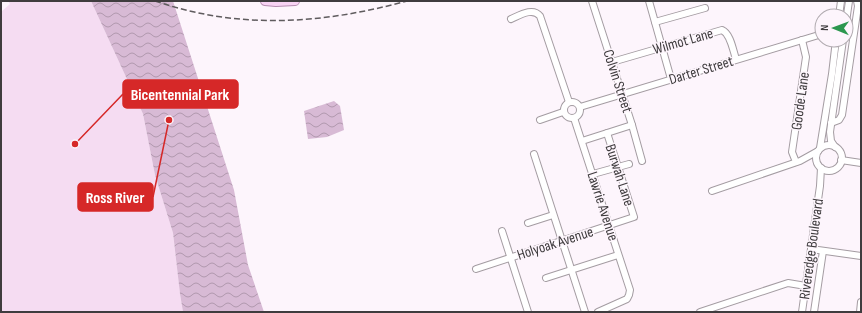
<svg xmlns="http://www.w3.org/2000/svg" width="862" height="313" font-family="'Sofia Sans Condensed',sans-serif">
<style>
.green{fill:#f5dcf2}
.water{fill:url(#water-waves)}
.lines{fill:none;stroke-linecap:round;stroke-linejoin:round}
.minor-casing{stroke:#a49ca2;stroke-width:8}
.major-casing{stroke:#b58bb0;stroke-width:10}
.minor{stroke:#fff;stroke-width:6}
.major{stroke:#f8d3f4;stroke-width:8}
.rail{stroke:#5f5b5e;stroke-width:1.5;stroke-dasharray:6 3;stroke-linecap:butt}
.labels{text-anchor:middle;stroke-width:3;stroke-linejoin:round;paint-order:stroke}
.street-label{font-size:15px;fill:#3f3c3e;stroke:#fdf5fc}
.leader{fill:none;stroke:#d62828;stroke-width:1.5}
.callout-dot{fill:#d62828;stroke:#fdf5fc;stroke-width:1.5}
.callout{fill:#d62828;stroke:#d62828;stroke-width:1.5}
.callout-label{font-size:16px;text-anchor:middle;font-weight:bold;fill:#fff}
</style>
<defs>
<pattern id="water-waves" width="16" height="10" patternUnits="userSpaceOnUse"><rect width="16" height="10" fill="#d8bad5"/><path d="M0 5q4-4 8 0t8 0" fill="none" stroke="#b198ae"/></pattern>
</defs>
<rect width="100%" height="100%" fill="#fdf5fc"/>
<!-- green -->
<polygon class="green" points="8,1 91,1 143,114 155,175 173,233 180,294 183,312 1,312 1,12 10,4"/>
<!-- water -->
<g class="water">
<polygon points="91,1 173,1 234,190 248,265 264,312 183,312 180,294 173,233 155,175 143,114"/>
<polygon points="334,101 340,106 344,130 327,137 308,139 304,111"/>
</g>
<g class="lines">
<defs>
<g id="minor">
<polyline points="592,1 632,125 642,161"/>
<polyline points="649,1 671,79"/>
<polyline points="839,16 841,1"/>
<path d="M511 19C520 15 533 7 540 16L569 102"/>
<polyline points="655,22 705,8"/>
<polyline points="846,22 849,1"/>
<path d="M612 62 722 30C731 34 733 51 736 59"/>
<circle cx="572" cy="110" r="8"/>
<polyline points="580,107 822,34"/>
<polyline points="574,118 630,290 629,295 627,299 598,312"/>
<polyline points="540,120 563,112"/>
<polyline points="831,123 839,120 842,115 858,6 857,1"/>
<polyline points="582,141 632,125"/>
<circle cx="829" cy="158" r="13"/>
<polyline points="835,147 831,141 830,132 843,40"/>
<polyline points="820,148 832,74 836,40"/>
<polyline points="534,154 585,312"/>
<polyline points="841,160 861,163"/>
<polyline points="796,162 792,152 806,57 802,40"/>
<polyline points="593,174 629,164"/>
<polyline points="712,191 800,161 818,151"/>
<polyline points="528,223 553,215"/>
<polyline points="502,231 528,312"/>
<polyline points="811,249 861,256"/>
<polyline points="476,269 634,217 607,133"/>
<polyline points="546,278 618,255"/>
<polyline points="700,312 788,283 806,286"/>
<polyline points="802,312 820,186 821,168"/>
<polyline points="814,312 823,251"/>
<polyline points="860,312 861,302"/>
</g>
<polyline id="major" points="265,1 276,2 295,1"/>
</defs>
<!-- minor casing -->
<use href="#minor" class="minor-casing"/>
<!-- major casing -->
<use href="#major" class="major-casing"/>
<!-- minor -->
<use href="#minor" class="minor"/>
<!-- major -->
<use href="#major" class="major"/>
<!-- rail -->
<path class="rail" d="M155 1C240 30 322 24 407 1"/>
</g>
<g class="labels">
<!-- street labels -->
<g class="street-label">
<text transform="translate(683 41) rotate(-16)" y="5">Wilmot Lane</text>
<text transform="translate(701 70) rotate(-17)" y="5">Darter Street</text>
<text transform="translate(618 81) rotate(72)" y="5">Colvin Street</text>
<text transform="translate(800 101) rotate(-82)" y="5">Goode Lane</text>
<text transform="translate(620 175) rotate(72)" y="5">Burwah Lane</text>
<text transform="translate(603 206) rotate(72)" y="5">Lawrie Avenue</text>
<text transform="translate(555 243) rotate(-18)" y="5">Holyoak Avenue</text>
<text transform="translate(811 249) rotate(-82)" y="5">Riveredge Boulevard</text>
</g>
</g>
<!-- callouts -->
<path class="leader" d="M75 144L123 94M169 120L153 197"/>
<g class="callout-dot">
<circle cx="75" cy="144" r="4"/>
<circle cx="169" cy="120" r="4"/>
</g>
<g class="callout">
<rect x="123" y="80" width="115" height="28" rx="4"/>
<rect x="78" y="183" width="75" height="28" rx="4"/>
</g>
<g class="callout-label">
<text x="180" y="100">Bicentennial Park</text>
<text x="115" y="203">Ross River</text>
</g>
<!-- border -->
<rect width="862" height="313" fill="none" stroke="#3f3c3e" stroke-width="4"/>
<!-- north arrow -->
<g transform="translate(834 28) rotate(271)"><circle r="19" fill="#fdf5fc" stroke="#b1abb0"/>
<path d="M0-3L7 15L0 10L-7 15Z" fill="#2c974f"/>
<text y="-6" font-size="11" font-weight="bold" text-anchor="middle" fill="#3f3c3e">N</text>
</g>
</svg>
